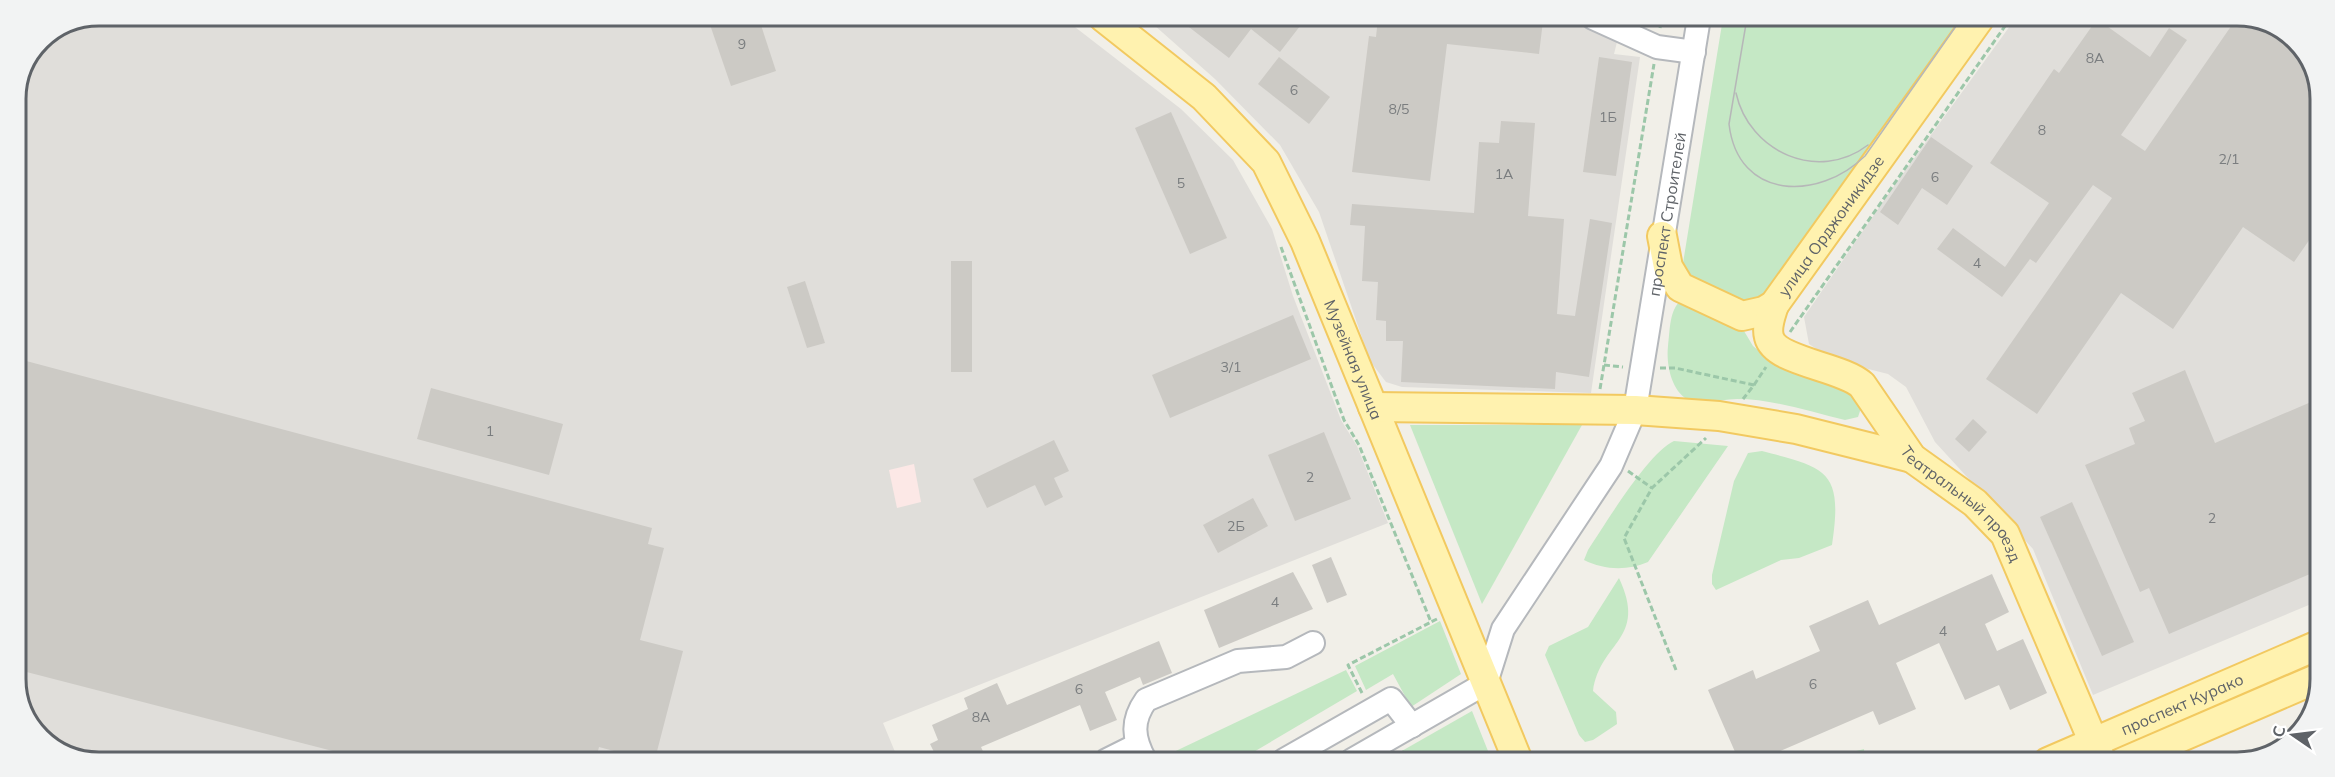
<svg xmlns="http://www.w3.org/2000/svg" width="2335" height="777" font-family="Mulish,sans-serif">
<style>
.industrial{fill:#e0deda}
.medical{fill:#fce8e6}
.green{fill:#c5e8c5}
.building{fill:#cccac5}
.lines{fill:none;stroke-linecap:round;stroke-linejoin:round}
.minor-casing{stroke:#b5b8bc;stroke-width:26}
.major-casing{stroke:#f2c960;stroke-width:32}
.path{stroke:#9cc7a9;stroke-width:3;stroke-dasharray:6 3;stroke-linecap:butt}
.minor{stroke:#fff;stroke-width:22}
.major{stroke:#fff2af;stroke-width:28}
.tram{stroke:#b6b7b8;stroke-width:1.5}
.labels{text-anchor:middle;stroke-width:5;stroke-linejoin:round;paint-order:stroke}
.number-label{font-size:14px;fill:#7a7d7f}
.street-label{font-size:16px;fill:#5f6368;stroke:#fff}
.rim{fill:none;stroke:#5f6368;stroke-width:3}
</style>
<rect width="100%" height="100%" fill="#f1efe8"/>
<!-- industrial -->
<g class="industrial">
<polygon points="98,15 1062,17 1181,109 1233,160 1272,229 1293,296 1341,420 1357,446 1388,523 883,723 898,759 72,758 32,730 15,685 15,93 40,39"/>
<polygon points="1145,17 1623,18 1614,54 1640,57 1591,393 1402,387 1386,382 1370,361 1319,212 1280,145 1215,79"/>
<polygon points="2015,19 2263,19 2320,92 2316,602 2093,695 2033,549 1935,442 1906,387 1888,374 1833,360 1809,344 1804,317 1889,193"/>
</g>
<!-- medical -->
<polygon class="medical" points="914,464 921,502 897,508 889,470"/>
<!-- green -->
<g class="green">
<path d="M1723 18 1966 19 1771 292C1766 295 1760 300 1755 302 1730 310 1691 286 1683 263Z"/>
<path d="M1686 300 1741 326 1753 346 1765 356 1846 383 1862 405 1858 417 1845 420C1811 412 1773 399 1737 399 1722 399 1701 407 1687 399 1671 390 1666 363 1668 346 1670 332 1669 313 1679 302Z"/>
<polygon points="1410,425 1582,425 1482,604"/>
<path d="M1674 441 1728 446 1648 562C1627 571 1604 570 1584 560L1588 550C1606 523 1648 453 1674 441Z"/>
<path d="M1762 451C1828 468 1843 471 1832 545L1799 558 1781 560 1716 590 1712 584V575L1734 481 1748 453Z"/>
<path d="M1619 578C1648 640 1600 641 1593 691L1616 712 1617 724 1593 740 1585 742 1579 735 1545 655 1549 646 1588 627Z"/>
<polygon points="1440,621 1461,674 1411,707 1393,674 1366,690 1355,666"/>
<polygon points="1346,670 1357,691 1240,760 1161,758"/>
<polygon points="1472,711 1492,761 1386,760"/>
<polygon points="1864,749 1865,761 1824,761 1825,759"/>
</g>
<!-- building -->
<g class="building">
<polygon points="707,16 758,16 776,71 731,86"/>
<polygon points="1176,17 1307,17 1280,52 1251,29 1229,58"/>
<polygon points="1378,18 1516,18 1543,21 1539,54 1447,44 1430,181 1352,172 1369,36 1376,37"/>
<polygon points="2097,19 2150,57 2169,28 2187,40 2121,135 2145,151 2236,19 2263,19 2303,47 2320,92 2319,226 2294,262 2243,227 2173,329 2121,293 2037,414 1986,379 2112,198 2093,185 2036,263 2030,259 2002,297 1937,249 1953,228 2005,267 2049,203 1990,163 2054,69 2059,73"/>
<polygon points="1279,57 1330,97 1309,124 1258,84"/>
<polygon points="1599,57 1632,62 1616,176 1583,172"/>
<polygon points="1171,112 1227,238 1190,254 1135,128"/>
<polygon points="1501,121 1535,123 1528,216 1564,219 1557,314 1575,316 1590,219 1612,223 1589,377 1556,372 1555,389 1401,382 1403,341 1386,341 1386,321 1376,320 1378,282 1362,281 1365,226 1350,225 1352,204 1474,213 1479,142 1499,143"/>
<polygon points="1931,137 1973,166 1947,205 1922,188 1898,225 1880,212"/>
<rect x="951" y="261" width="21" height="111"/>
<polygon points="805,281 825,343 807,348 787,287"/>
<polygon points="1293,315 1311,359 1170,418 1152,375"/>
<polygon points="15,358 652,528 648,544 664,548 640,640 683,651 655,759 644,759 599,747 596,759 360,758 15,669"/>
<polygon points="2185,370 2215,443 2318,399 2317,571 2169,634 2149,588 2140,592 2085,465 2135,444 2129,428 2145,421 2132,393"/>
<polygon points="431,388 563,424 549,475 417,439"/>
<polygon points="1973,419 1987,432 1969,452 1955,439"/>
<polygon points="1324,432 1351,499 1295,521 1268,455"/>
<polygon points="1054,440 1069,471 1054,478 1063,497 1045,506 1035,485 987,508 973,479"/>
<polygon points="1253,498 1268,526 1218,553 1203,525"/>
<polygon points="2072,502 2134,642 2102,656 2040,517"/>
<polygon points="1331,557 1347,595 1327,603 1312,565"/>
<polygon points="1293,572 1313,609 1219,648 1204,610"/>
<polygon points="1992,574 2009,612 1985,624 1997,651 2023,639 2047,693 2010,710 1999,685 1965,700 1939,643 1896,663 1916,709 1879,725 1873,711 1771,755 1774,761 1739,761 1708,690 1753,670 1756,679 1820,651 1809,626 1868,600 1879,625"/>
<polygon points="1159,641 1172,673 1143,685 1140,677 1105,692 1117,720 1090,731 1080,705 981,747 987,760 947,759 945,754 937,758 930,744 938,740 932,725 968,709 964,698 997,683 1007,705"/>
</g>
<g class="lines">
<defs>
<g id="minor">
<polyline points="1593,18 1657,47 1694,52"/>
<polyline points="1107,760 1137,745"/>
<path d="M1145 760C1133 738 1131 721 1146 700L1238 661 1286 657 1313 643"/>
<polyline points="1284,760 1391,699 1412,726"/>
<path id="s1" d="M1352 760 1486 683 1503 629 1611 466 1635 410 1699 18"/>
</g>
<g id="major">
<path id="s2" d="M1103 17 1204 97 1266 162 1305 241 1518 761"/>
<path id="s3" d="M1662 236 1668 267 1680 287 1742 316 1764 311 1774 305 1979 19"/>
<path id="s4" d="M1774 305C1771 315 1766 326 1769 337 1775 362 1841 366 1862 385L1912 458 1975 503 2005 534 2102 762"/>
<polyline points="1373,407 1635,410 1719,416 1796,429 1912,458"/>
<path id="s5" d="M2048 762 2316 646"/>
<polyline points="2123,762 2316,679"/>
</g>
</defs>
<!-- minor casing -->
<use href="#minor" class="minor-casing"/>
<!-- major casing -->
<use href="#major" class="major-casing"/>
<!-- path -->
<g class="path">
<polyline points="1073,17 1081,23"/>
<polyline points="1660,28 1662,18"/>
<polyline points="1281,247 1344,420 1359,445 1431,622 1437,619"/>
<polyline points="1790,332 2010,19"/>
<polyline points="1604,365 1623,367"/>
<polyline points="1660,368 1675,368 1754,385 1743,399"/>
<polyline points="1754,385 1766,367"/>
<polyline points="1600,389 1654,64"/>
<polyline points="1628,471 1652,488"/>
<polyline points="1676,670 1624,538 1652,488 1706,438"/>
<polyline points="1362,693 1348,665 1431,622"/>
<polyline points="1402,751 1406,760"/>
</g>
<!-- minor -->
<use href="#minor" class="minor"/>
<!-- major -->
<use href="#major" class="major"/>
<!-- tram -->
<g class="tram">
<path d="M1747 18 1729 124C1738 201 1819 201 1865 156L1961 19"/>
<path d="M1736 93C1749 152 1818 183 1868 145"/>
</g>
</g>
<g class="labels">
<!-- number labels -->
<g class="number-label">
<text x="742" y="49">9</text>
<text x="2095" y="63">8А</text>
<text x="1294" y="95">6</text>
<text x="1399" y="114">8/5</text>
<text x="1608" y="122">1Б</text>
<text x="2042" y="135">8</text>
<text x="2229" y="164">2/1</text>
<text x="1504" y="179">1А</text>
<text x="1935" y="182">6</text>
<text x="1181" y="188">5</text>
<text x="1977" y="268">4</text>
<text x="1231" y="372">3/1</text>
<text x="490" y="436">1</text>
<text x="1310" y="482">2</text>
<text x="2212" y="523">2</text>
<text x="1236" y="531">2Б</text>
<text x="1275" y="607">4</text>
<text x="1943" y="636">4</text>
<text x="1813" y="689">6</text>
<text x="1079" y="694">6</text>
<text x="981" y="722">8А</text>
</g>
<!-- street labels -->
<g class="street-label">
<text dy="6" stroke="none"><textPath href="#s1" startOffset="666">проспект Строителей</textPath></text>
<text dy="6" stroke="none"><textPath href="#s3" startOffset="255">улица Орджоникидзе</textPath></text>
<text dy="6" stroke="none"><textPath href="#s2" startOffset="435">Музейная улица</textPath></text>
<text dy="6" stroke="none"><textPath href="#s4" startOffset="297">Театральный проезд</textPath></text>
<text dy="6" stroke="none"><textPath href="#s5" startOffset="146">проспект Курако</textPath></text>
</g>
</g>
<!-- crop -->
<path d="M0 0H2335V777H0ZM99 26H2237A73 73 0 0 1 2310 99V679A73 73 0 0 1 2237 752H99A73 73 0 0 1 26 679V99A73 73 0 0 1 99 26Z" fill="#f2f3f3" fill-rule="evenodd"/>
<path class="rim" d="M99 26H2237A73 73 0 0 1 2310 99V679A73 73 0 0 1 2237 752H99A73 73 0 0 1 26 679V99A73 73 0 0 1 99 26Z"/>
<!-- north arrow -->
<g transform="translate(2293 735) rotate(284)" stroke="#ffffff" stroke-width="4.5" paint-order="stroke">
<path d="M0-4.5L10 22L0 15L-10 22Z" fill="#5f6368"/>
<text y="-9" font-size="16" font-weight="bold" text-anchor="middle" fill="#5f6368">С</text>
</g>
</svg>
